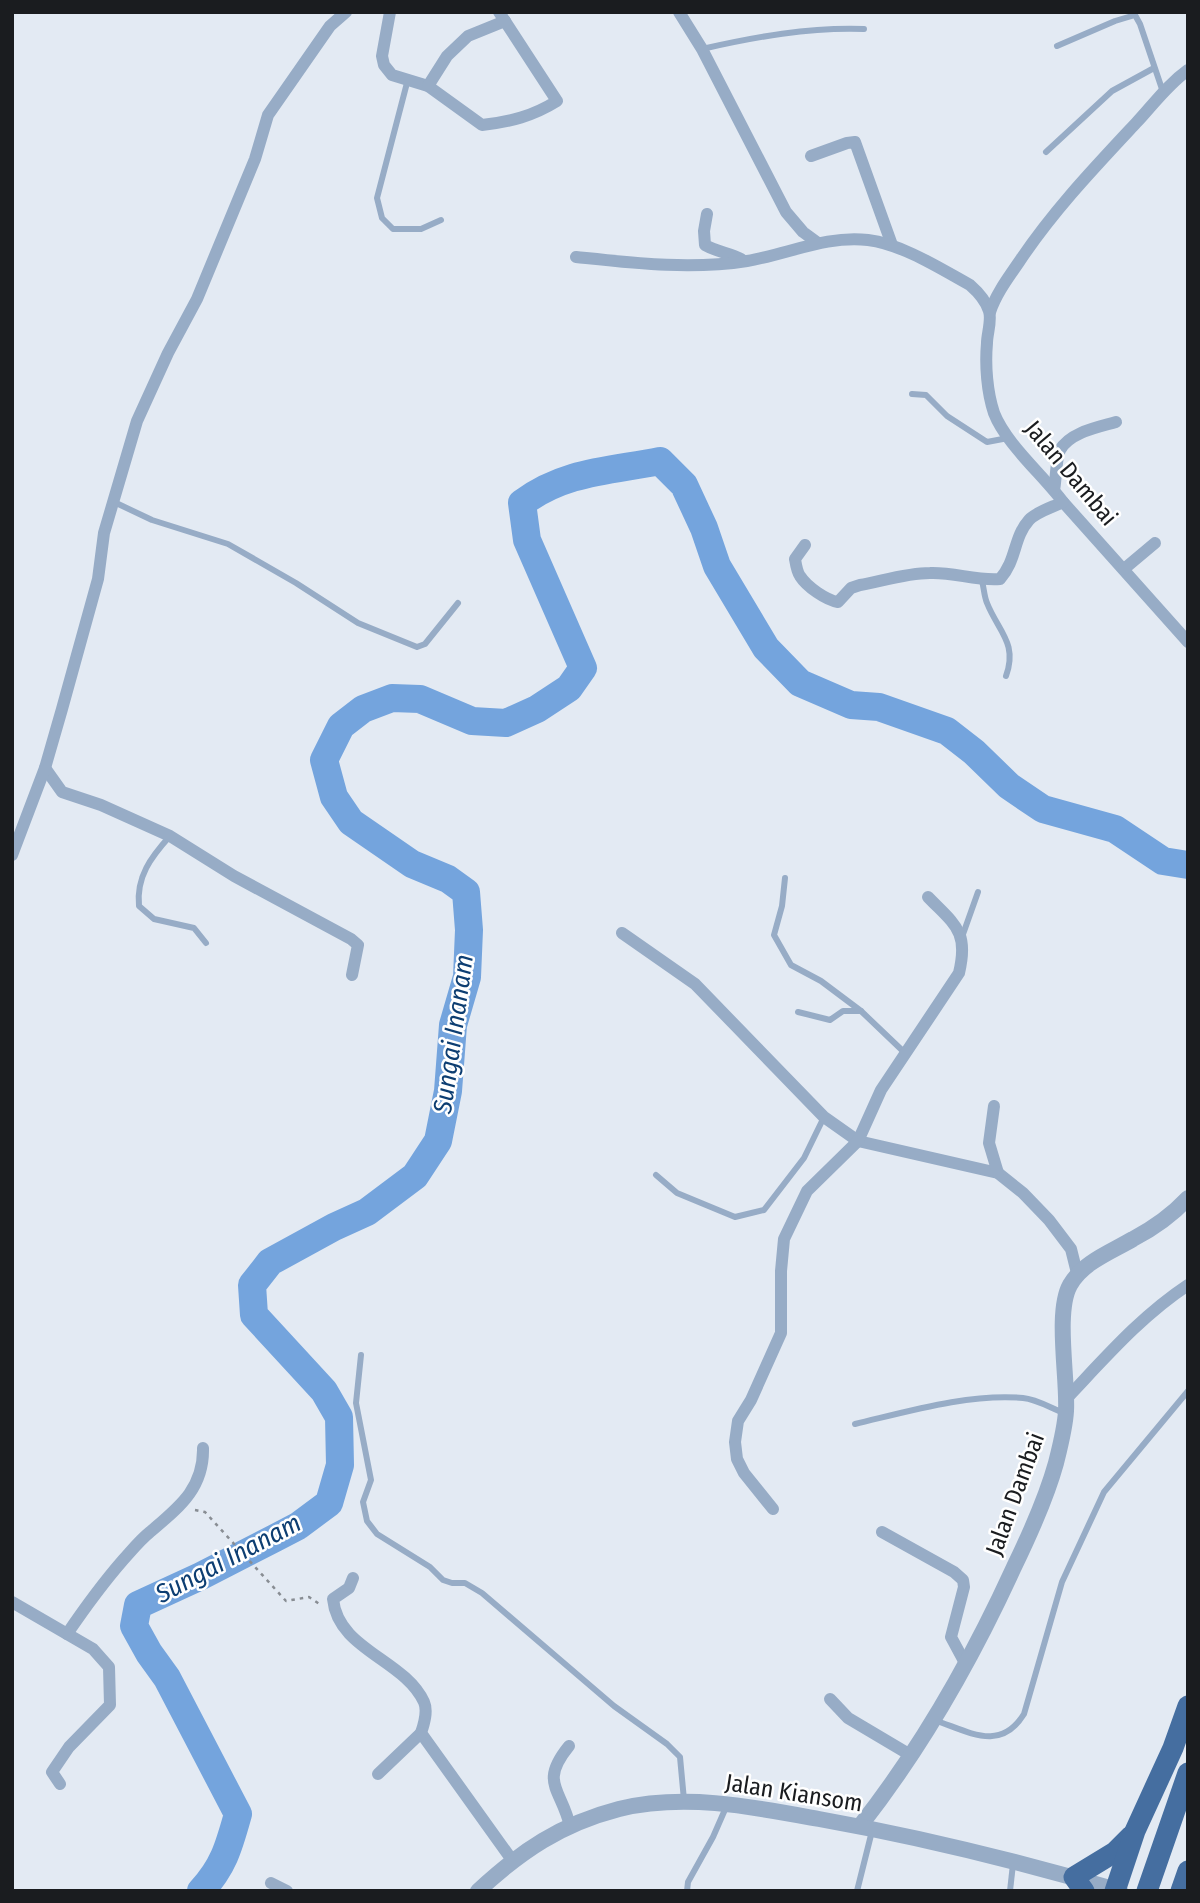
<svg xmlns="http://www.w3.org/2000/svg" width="1200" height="1903" font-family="'Fira Sans Condensed',sans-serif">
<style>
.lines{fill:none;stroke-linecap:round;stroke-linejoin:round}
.river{stroke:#74a4dd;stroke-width:28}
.path{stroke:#888d93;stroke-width:2.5;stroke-dasharray:3.5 5;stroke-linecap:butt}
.service{stroke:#97acc6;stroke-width:6}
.minor{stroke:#97acc6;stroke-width:12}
.tertiary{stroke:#97acc6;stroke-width:16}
.trunk{stroke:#456ea0;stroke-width:21}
.labels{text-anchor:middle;stroke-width:5;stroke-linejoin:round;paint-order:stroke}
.street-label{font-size:24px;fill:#1a1c1f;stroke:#fff}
.water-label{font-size:26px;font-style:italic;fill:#0d3e72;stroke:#fff}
</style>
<rect width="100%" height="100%" fill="#e3eaf3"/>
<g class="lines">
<!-- river -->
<path class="river" d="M201 1891C224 1866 229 1846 238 1814L167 1678 149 1653 134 1626 138 1605 201 1576 275 1538 298 1526 329 1503 340 1465 339 1417 324 1391 254 1315 252 1285 270 1262 334 1227 367 1212 415 1176 438 1141 448 1091 453 1025 467 977 469 930 466 892 448 879 412 864 351 822 334 797 324 760 341 726 363 709 392 698 420 699 472 721 506 723 537 709 569 688 583 668 527 540 522 503C565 471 610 471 660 461L684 485 704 528 717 566 766 648 800 683 851 705 879 707 947 731 974 752 1009 786 1043 809 1115 829 1163 861 1188 865"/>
<!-- path -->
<polyline class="path" points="195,1510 205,1512 286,1601 309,1597 321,1605"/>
<!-- service -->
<g class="service">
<polyline points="1057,46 1115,21 1135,15 1140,24 1163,92"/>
<path d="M702 49C755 37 809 27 864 29"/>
<polyline points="408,79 377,198 382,218 393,229 421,229 441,220"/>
<polyline points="1046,152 1112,91 1154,68"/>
<polyline points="912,394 926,395 947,416 987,442 1008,438"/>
<polyline points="114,502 152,520 228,544 296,583 358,623 417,647 425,644 458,603"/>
<path d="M982 581C984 588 984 596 987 603 998 631 1018 643 1006 676"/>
<path d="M170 836C151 857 136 877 139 906L154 919 194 928 206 943"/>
<polyline points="785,878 782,906 774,935 791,965 821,981 861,1011 905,1053"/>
<polyline points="962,937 978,892"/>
<polyline points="798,1012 830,1020 843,1011 861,1011"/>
<polyline points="656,1175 677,1193 735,1217 764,1210 804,1158 824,1117"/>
<polyline points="361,1355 356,1403 371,1480 363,1502 367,1521 377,1534 430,1567 443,1580 452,1583 465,1583 482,1593 614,1706 667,1744 680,1757 684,1800"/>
<path d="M855 1424C906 1412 970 1393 1023 1398 1036 1399 1051 1408 1064 1413"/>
<path d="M934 1720C968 1731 1000 1753 1024 1714L1062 1582 1104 1492 1188 1391"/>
<polyline points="687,1891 688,1882 713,1837 727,1805"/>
<polyline points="857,1891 872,1831"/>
<polyline points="1010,1891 1013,1864"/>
</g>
<!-- minor -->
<g class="minor">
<path d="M390 12 382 56 384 65 392 75 428 86 482 125C510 122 533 116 557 101L499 12"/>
<polyline points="679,12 702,49 786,212 803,232 818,243"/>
<polyline points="428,86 447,56 468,36 505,21"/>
<polyline points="811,156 847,143 855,142 892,245"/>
<path d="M707 214 704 231 705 245C717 252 730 253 741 259"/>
<path d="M576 257C633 263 690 270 747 261 788 254 827 235 868 240 902 244 941 269 970 285 978 292 986 301 989 311 992 320 987 334 987 343 985 365 987 392 994 413 1006 444 1043 475 1063 502L1188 642"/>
<path d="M990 312C996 294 1008 278 1019 262 1053 211 1094 168 1136 123 1153 105 1167 85 1188 70"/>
<path d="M1054 490C1056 481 1056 458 1060 450 1070 432 1099 427 1116 422"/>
<path d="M805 545 795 559C796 565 797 572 800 576 807 587 826 600 838 602L851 588 860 585C882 581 907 573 930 573 954 572 976 581 1000 579 1017 560 1013 538 1029 520 1036 512 1053 507 1063 502"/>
<polyline points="1124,569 1155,543"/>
<polyline points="45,768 62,792 101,805 170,836 234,876 351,939 358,945 352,975"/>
<polyline points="12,855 45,768 62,709 98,579 104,533 137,421 168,353 197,299 255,159 268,115 330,26 346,12"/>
<polyline points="622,933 695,984 824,1117 858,1141 998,1173 1023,1193 1049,1220 1071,1249 1077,1273"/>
<polyline points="994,1106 989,1143 998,1173"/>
<path d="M1066 1399C1105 1358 1141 1316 1188 1285"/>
<path d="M773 1509 744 1473 737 1459 735 1442 738 1421 751 1400 781 1333V1271L784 1239 807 1191 858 1141 881 1090 959 973C969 931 955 925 928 897"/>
<polyline points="882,1532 954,1572 963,1580 964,1587 951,1637 965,1663"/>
<path d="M353 1578 349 1588 333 1599C338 1650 404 1659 424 1702 428 1711 424 1724 421 1733L512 1860"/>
<polyline points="12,1602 93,1649 109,1667 110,1705 69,1747 52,1772 60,1784"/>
<path d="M67 1634C84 1609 103 1583 123 1560 132 1550 140 1540 150 1532 178 1508 204 1489 203 1448"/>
<polyline points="830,1699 848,1718 912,1756"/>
<path d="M569 1746C539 1783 561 1788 570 1826"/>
<polyline points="378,1774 421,1733"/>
<polyline points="271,1883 287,1891"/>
</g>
<!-- tertiary -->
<g class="tertiary">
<path d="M860 1826C922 1747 972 1659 1014 1567 1030 1534 1046 1499 1056 1463 1060 1447 1065 1428 1066 1411 1068 1379 1055 1312 1070 1285 1083 1262 1111 1252 1133 1239 1154 1228 1172 1215 1188 1198"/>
<path d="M478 1891C521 1851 561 1824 619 1809 685 1793 754 1807 819 1819 920 1837 1021 1862 1120 1891"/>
</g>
<!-- trunk -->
<g class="trunk">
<polyline points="1084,1891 1074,1877 1115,1852 1131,1836"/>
<polyline points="1115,1891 1135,1831 1173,1748 1188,1706"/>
<polyline points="1147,1891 1188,1773"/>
<polyline points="1181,1891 1188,1871"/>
</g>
</g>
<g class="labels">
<!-- street labels -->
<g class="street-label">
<text transform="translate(1071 473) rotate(50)" y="8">Jalan Dambai</text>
<text transform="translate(1015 1494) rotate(-70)" y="8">Jalan Dambai</text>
<text transform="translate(794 1793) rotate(9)" y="8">Jalan Kiansom</text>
</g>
<!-- water labels -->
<g class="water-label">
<text transform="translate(453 1034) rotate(-82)" y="9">Sungai Inanam</text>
<text transform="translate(228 1558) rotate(-28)" y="9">Sungai Inanam</text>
</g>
</g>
<!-- border -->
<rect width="1200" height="1903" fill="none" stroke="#1a1c1f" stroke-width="28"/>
</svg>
